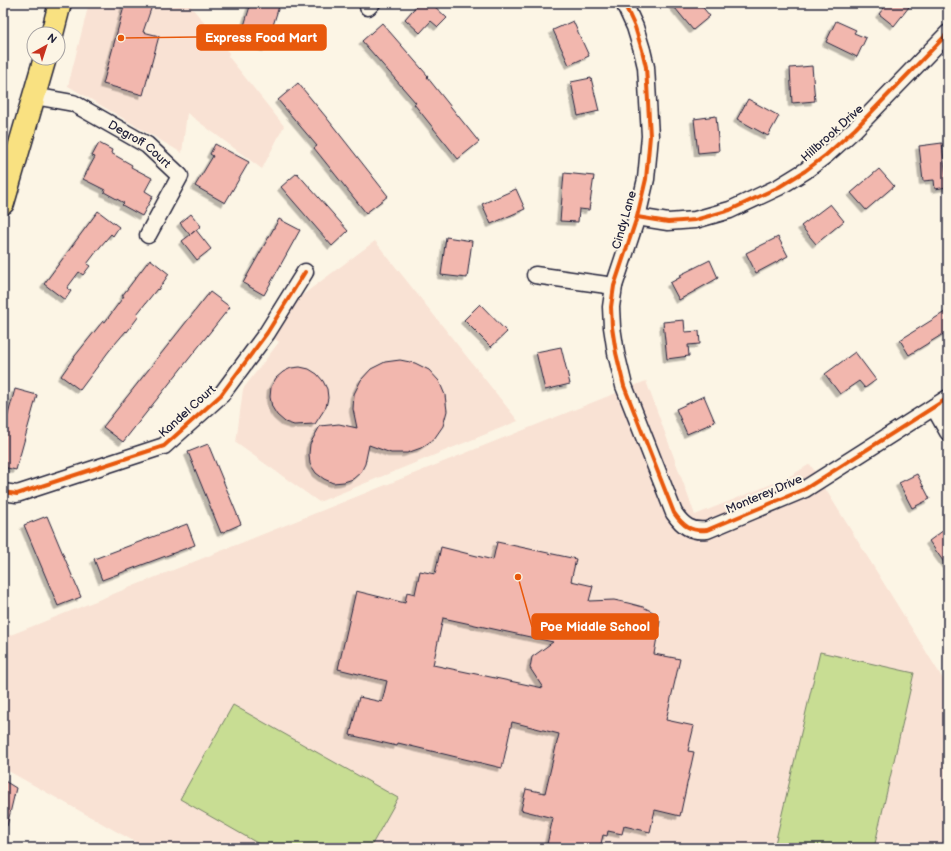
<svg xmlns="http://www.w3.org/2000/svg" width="951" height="851" font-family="'Balsamiq Sans',sans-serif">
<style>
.built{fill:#f9e2d4}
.park{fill:#c8dd93;stroke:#758067}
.building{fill:#f2b7ae;stroke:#22223b;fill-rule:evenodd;filter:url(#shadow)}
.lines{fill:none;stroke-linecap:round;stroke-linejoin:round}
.street-casing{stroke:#22223b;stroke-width:19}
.primary-casing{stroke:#22223b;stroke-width:25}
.street{stroke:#fcf5e5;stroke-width:16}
.primary{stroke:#f9e181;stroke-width:22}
.cycleway-casing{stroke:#fcf5e5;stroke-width:6}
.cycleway{stroke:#e8590c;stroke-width:4}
.labels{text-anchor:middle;stroke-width:4;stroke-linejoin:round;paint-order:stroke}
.street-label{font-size:12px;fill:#22223b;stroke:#fcf5e5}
.leader{fill:none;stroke:#e8590c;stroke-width:1.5}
.callout-dot{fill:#e8590c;stroke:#fcf5e5;stroke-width:1.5}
.callout{fill:#e8590c;stroke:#e8590c;stroke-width:1.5}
.callout-label{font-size:13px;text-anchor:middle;font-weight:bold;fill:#fff}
</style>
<defs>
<filter id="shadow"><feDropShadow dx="-3.5" dy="3.5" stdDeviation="0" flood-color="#0004"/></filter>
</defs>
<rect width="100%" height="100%" fill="#fcf5e5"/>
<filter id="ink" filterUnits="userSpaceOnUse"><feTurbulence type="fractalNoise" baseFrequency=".025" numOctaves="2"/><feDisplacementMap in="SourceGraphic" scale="8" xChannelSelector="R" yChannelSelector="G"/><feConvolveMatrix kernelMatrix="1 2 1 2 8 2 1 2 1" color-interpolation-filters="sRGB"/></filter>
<g filter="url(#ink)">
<!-- built -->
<g class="built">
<polygon points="89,3 188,3 229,53 228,56 284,126 262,169 187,113 182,153 68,86"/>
<polygon points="375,241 518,421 319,502 236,443 243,389 279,342 270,335 297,299"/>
<polygon points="646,381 695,515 787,478 810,464 948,687 948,848 146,848 3,768 3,638"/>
</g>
<!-- park -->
<g class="park">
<polygon points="820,652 914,673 874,848 774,848"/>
<polygon points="233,705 398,798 370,848 266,848 180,799"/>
</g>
<!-- building -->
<g class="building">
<polygon points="125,3 153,3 143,32 159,36 143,95 103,84"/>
<polygon points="251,3 280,3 266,48 240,39"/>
<polygon points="419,3 431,3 447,18 438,27 431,21 420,33 405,19"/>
<polygon points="671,3 699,3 710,16 693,30"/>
<polygon points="888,3 904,3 909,7 894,26 879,14"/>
<polygon points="573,21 589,56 569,65 553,30"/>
<polygon points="836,21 856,30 854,33 866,38 857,57 826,42"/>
<polygon points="382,23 428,76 427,77 479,142 458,159 414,104 416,103 362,41"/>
<polygon points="812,66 815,101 792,103 790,68"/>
<polygon points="591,78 599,111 578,116 571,82"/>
<polygon points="298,83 326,117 388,196 366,213 314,148 317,146 278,100"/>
<polygon points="748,99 779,116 768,136 737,119"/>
<polygon points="716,116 719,151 698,153 694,119"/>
<polygon points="99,143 112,150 111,153 132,165 131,167 152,178 145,191 153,196 142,216 122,205 124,203 104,192 105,190 83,179 95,157 92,156"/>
<polygon points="942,143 947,187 935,189 934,180 923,181 919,146"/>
<polygon points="215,144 249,162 225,203 195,186 213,156 210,154"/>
<polygon points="879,169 894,186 866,210 851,193"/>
<polygon points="297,173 348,231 332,246 281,187"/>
<polygon points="564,173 594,176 589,210 579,209 578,222 560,221"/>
<polygon points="516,189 525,209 491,224 482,204"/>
<polygon points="830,204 844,221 816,244 801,226"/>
<polygon points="98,211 119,227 113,236 111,234 100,247 87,264 90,266 83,275 79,272 67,288 71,291 65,300 44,284"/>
<polygon points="191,214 201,226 191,234 196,230 211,249 197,260 182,241 190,235 180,223"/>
<polygon points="279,219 300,230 264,295 243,283"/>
<polygon points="446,237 472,241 467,278 441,275"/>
<polygon points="778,237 788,256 756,273 746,253"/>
<polygon points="150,259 169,274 158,290 157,289 137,314 139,316 127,332 126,331 109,351 80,390 61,376 75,356 103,321 105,322 124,296 122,296"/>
<polygon points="710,260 718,278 679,300 670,283 681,277 680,275"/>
<polygon points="210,292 230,307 123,442 103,427"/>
<polygon points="480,304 507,332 491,347 464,320"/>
<polygon points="948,310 948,331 909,355 900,340"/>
<polygon points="684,320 685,332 699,331 700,344 688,345 689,356 667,359 663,322"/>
<polygon points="561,347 570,384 545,390 536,352"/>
<polygon points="855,352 876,380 865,388 859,381 840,394 825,374"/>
<polygon points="400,360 415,363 429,370 439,381 445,395 447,411 443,426 434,439 421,448 407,453 391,453 369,445 365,464 361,472 353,479 344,482 333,483 324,479 316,473 310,464 309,454 310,444 320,426 339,424 357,428 353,409 354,394 361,380 371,369 385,362"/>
<polygon points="300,367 309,369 317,374 323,381 327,389 328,398 326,407 315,424 294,425 285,422 277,415 272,407 270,397 271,387 276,378 283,372 291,368"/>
<polygon points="15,389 37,395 16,470 3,467 3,433"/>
<polygon points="704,396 715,422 687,434 676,409"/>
<polygon points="208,444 241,524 221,533 188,452"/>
<polygon points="917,474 930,499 912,508 899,483"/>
<polygon points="47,516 81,597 58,606 24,525"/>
<polygon points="187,524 195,545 102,580 94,559"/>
<polygon points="948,527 948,568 929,541"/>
<path d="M497 542 576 559 571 581 593 586 589 601 614 600 628 603 643 607 657 614 656 620 660 621 654 654 680 659 666 720 694 726 688 751 694 752 680 816 655 810 650 832 624 826 622 834 608 831 607 836 603 835 600 848H563L547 844 553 818 521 810 526 789 545 793 559 734 512 722 502 768 398 743 397 746 350 735 359 697 382 702 387 681 338 669 356 591 405 603 407 592 415 594 420 571 435 574 441 547 493 560ZM443 618 553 642 532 657 530 668 543 688 433 665Z"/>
<polygon points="3,780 16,788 7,826 3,825"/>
</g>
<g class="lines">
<defs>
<g id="street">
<path d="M624 3 635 27 642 50 646 67 650 136 646 179 637 217 614 286 611 307 612 327 616 353 624 386 674 513C683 526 691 532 707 530L805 489 948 398"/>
<polyline points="368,7 372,3"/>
<path id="s1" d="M34 96 73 103 147 145 180 176 148 235"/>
<polyline points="637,217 668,222 695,220 730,210 779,187 805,171 826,155 855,129 948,33"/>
<polyline points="535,275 614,286"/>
<polyline points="934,407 948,432"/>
<polyline points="3,492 17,494 164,446 221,395 267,333 305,272"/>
</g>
<g id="primary">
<polyline points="52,34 60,3"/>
<polyline points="3,203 45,58"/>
</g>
</defs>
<!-- street casing -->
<use href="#street" class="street-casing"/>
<!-- primary casing -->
<use href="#primary" class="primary-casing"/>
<!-- street -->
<use href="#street" class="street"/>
<!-- primary -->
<use href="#primary" class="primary"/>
<defs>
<g id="cycleway">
<path d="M624 3 635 27 642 50 646 67 650 136 646 179 637 217 614 286 611 307 612 327 616 353 624 386 674 513C683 526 691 532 707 530L805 489 948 398"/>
<polyline points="637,217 668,222 695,220 730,210 779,187 805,171 826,155 855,129 948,33"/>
<polyline points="3,492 17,494 164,446 221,395 267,333 305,272"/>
</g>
</defs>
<!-- cycleway casing -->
<use href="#cycleway" class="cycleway-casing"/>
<!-- cycleway -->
<use href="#cycleway" class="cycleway"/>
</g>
</g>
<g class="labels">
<!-- street labels -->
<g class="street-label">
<text transform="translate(832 133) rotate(-42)" y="4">Hillbrook Drive</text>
<text dy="4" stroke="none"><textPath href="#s1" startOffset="118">Degroff Court</textPath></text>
<text transform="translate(624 220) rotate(-74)" y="4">Cindy Lane</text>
<text transform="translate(187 411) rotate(-42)" y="4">Kandel Court</text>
<text transform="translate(764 494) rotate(-23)" y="4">Monterey Drive</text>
</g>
</g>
<!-- callouts -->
<path class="leader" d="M121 38L197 37M518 577L532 627"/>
<g class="callout-dot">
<circle cx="121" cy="38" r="4"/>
<circle cx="518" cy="577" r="4"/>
</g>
<g class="callout">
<rect x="197" y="25" width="129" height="25" rx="4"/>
<rect x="532" y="614" width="126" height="25" rx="4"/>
</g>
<g class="callout-label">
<text x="261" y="42">Express Food Mart</text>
<text x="595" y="631">Poe Middle School</text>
</g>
<!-- margin -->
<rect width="951" height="851" fill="none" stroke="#fcf5e5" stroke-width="16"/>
<rect x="8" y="8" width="935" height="835" fill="none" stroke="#22223b" stroke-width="1.5" filter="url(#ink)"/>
<!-- north arrow -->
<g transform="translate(46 46) rotate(39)"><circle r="19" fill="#fcf5e5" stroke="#a5a1a1"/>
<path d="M0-3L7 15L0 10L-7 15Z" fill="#c8321e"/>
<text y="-6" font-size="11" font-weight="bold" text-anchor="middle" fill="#22223b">N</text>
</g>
</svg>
